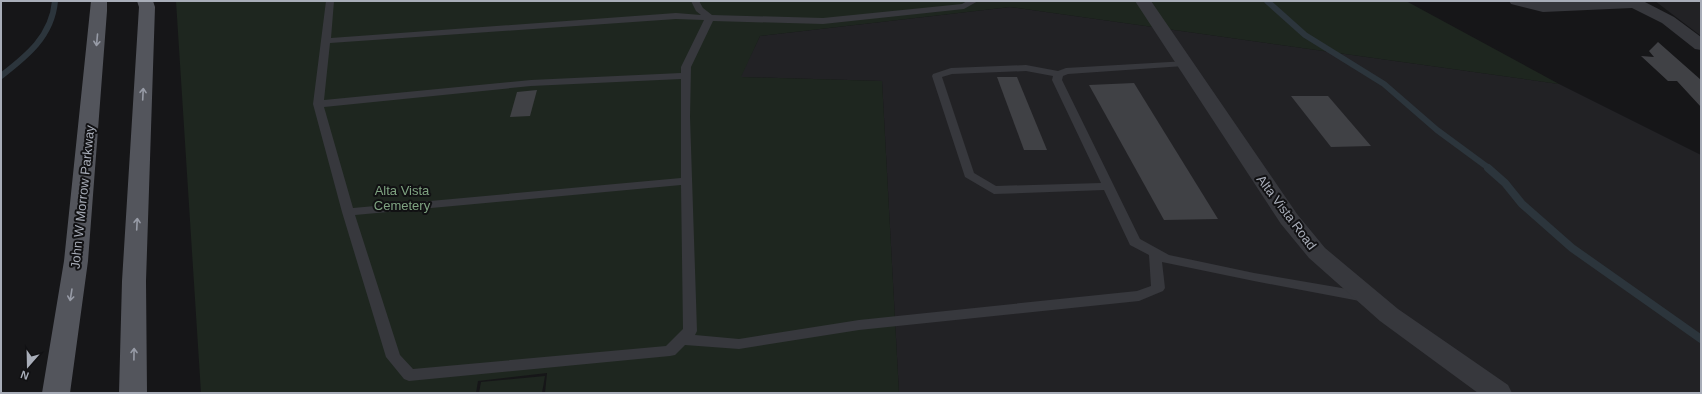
<svg xmlns="http://www.w3.org/2000/svg" width="1702" height="394" font-family="Helvetica,sans-serif">
<style>
.built{fill:#222225}
.green{fill:#1e261f}
.lines{fill:none;stroke-linecap:round;stroke-linejoin:round}
.stream-far1{stroke:#2c353c;stroke-width:6}
.stream{stroke:#2c353c;stroke-width:8}
.building{fill:#404145}
.lane{fill:#37383d;fill-rule:evenodd}
.street{fill:#37383d;fill-rule:evenodd}
.primary{fill:#53555c;fill-rule:evenodd}
.oneway{stroke:#979ba6}
.labels{text-anchor:middle;stroke-width:4;stroke-linejoin:round;paint-order:stroke}
.park-label{font-size:13px;fill:#7fa381;stroke:#111113}
.street-label{font-size:13px;fill:#a8adb8;stroke:#111113}
</style>
<rect width="100%" height="100%" fill="#161618"/>
<!-- built -->
<g class="built">
<polygon points="1655,1 1701,1 1701,36"/>
<polygon points="1010,7 1559,84 1701,155 1701,393 899,393 882,81 740,77 760,36"/>
</g>
<!-- green -->
<g class="green">
<polygon points="176,1 1406,1 1559,84 1010,7 760,36 741,77 882,81 899,393 545,393 547,373 478,381 476,393 201,393"/>
<polygon points="545,376 542,393 479,393 481,382"/>
</g>
<g class="lines">
<!-- stream-far1 -->
<g class="stream-far1">
<polyline points="1267,1 1305,35 1384,84 1437,130 1490,169"/>
<path d="M1 76C27 56 52 36 55 1"/>
</g>
<!-- stream -->
<polyline class="stream" points="1488,168 1505,183 1522,204 1572,248 1701,339"/>
</g>
<!-- building -->
<g class="building">
<polygon points="1658,42 1701,80 1701,107 1677,81 1668,81 1641,56 1654,57 1649,51"/>
<polygon points="997,77 1017,77 1047,150 1024,150"/>
<polygon points="1134,83 1218,219 1164,220 1089,85"/>
<polygon points="537,90 530,116 510,117 517,92"/>
<polygon points="1291,96 1328,96 1371,146 1331,147"/>
</g>
<g class="lines">
<!-- lane -->
<path class="lane" d="M326 1H334L331 38 676 13 701 15 696 11 691 1H699L703 8 712 15 823 18 962 4 967 1H978L964 9 823 24 713 21 691 67 690 117 697 331 695 335 739 339 859 320 1137 291 1151 286 1149 255 1130 245 1104 190 994 194 965 177 932 76 933 74 951 68 1026 65 1058 71 1066 68 1187 61 1189 63 1187 65 1184 66 1068 74 1063 76 1062 80 1140 239 1169 255 1254 273 1365 292 1370 294 1372 297 1370 300 1365 302 1254 281 1162 262 1165 288 1163 291 1139 301 859 330 739 349 685 345 675 355 670 356 409 381 404 379 386 357 342 212 313 104ZM676 19 704 20 681 67V73L531 80 324 100 330 43ZM1026 71 1053 76 1052 80 1101 183 996 186 974 173 942 77 952 74ZM681 79V178L353 208 324 107 531 86ZM681 185 683 329 666 346 413 369 400 355 355 215Z"/>
<!-- street -->
<g class="street">
<polygon points="1135,1 1151,1 1297,214 1325,248 1398,309 1508,385 1512,393 1478,393 1380,321 1309,258 1281,224"/>
<polygon points="1509,1 1543,2 1643,1 1674,17 1701,37 1701,50 1695,49 1662,23 1632,8 1543,12 1511,4"/>
</g>
<!-- primary -->
<g class="primary">
<polygon points="91,1 107,1 107,11 88,261 70,393 42,393 64,261"/>
<polygon points="137,1 153,1 155,7 146,281 147,393 119,393 122,281 139,7"/>
</g>
</g>
<!-- one-way arrows -->
<defs><path id="oneway-shaft" d="M-6 0H5M1.5-3L5.5 0L1.5 3" fill="none" stroke-width="1.6" stroke-linecap="round" stroke-linejoin="round"/></defs>
<g class="oneway">
<use href="#oneway-shaft" transform="translate(97 40) rotate(95)"/>
<use href="#oneway-shaft" transform="translate(143 94) rotate(-87)"/>
<use href="#oneway-shaft" transform="translate(137 224) rotate(-87)"/>
<use href="#oneway-shaft" transform="translate(71 295) rotate(99)"/>
<use href="#oneway-shaft" transform="translate(134 354) rotate(-89)"/>
</g>
<g class="labels">
<!-- park labels -->
<g class="park-label">
<text x="402" y="195">Alta Vista<tspan x="402" dy="15">Cemetery</tspan></text>
</g>
<!-- street labels -->
<g class="street-label">
<text transform="translate(82 197) rotate(-84)" y="5">John W Morrow Parkway</text>
<text transform="translate(1287 212) rotate(53)" y="5">Alta Vista Road</text>
</g>
</g>
<!-- border -->
<rect width="1702" height="394" fill="none" stroke="#a8adb8" stroke-width="4"/>
<!-- north arrow -->
<g transform="translate(28 366) rotate(200)" stroke="#111113" stroke-width="3" paint-order="stroke">
<path d="M0-3L7 15L0 10L-7 15Z" fill="#a8adb8"/>
<text y="-6" font-size="11" font-weight="bold" text-anchor="middle" fill="#a8adb8">N</text>
</g>
</svg>
